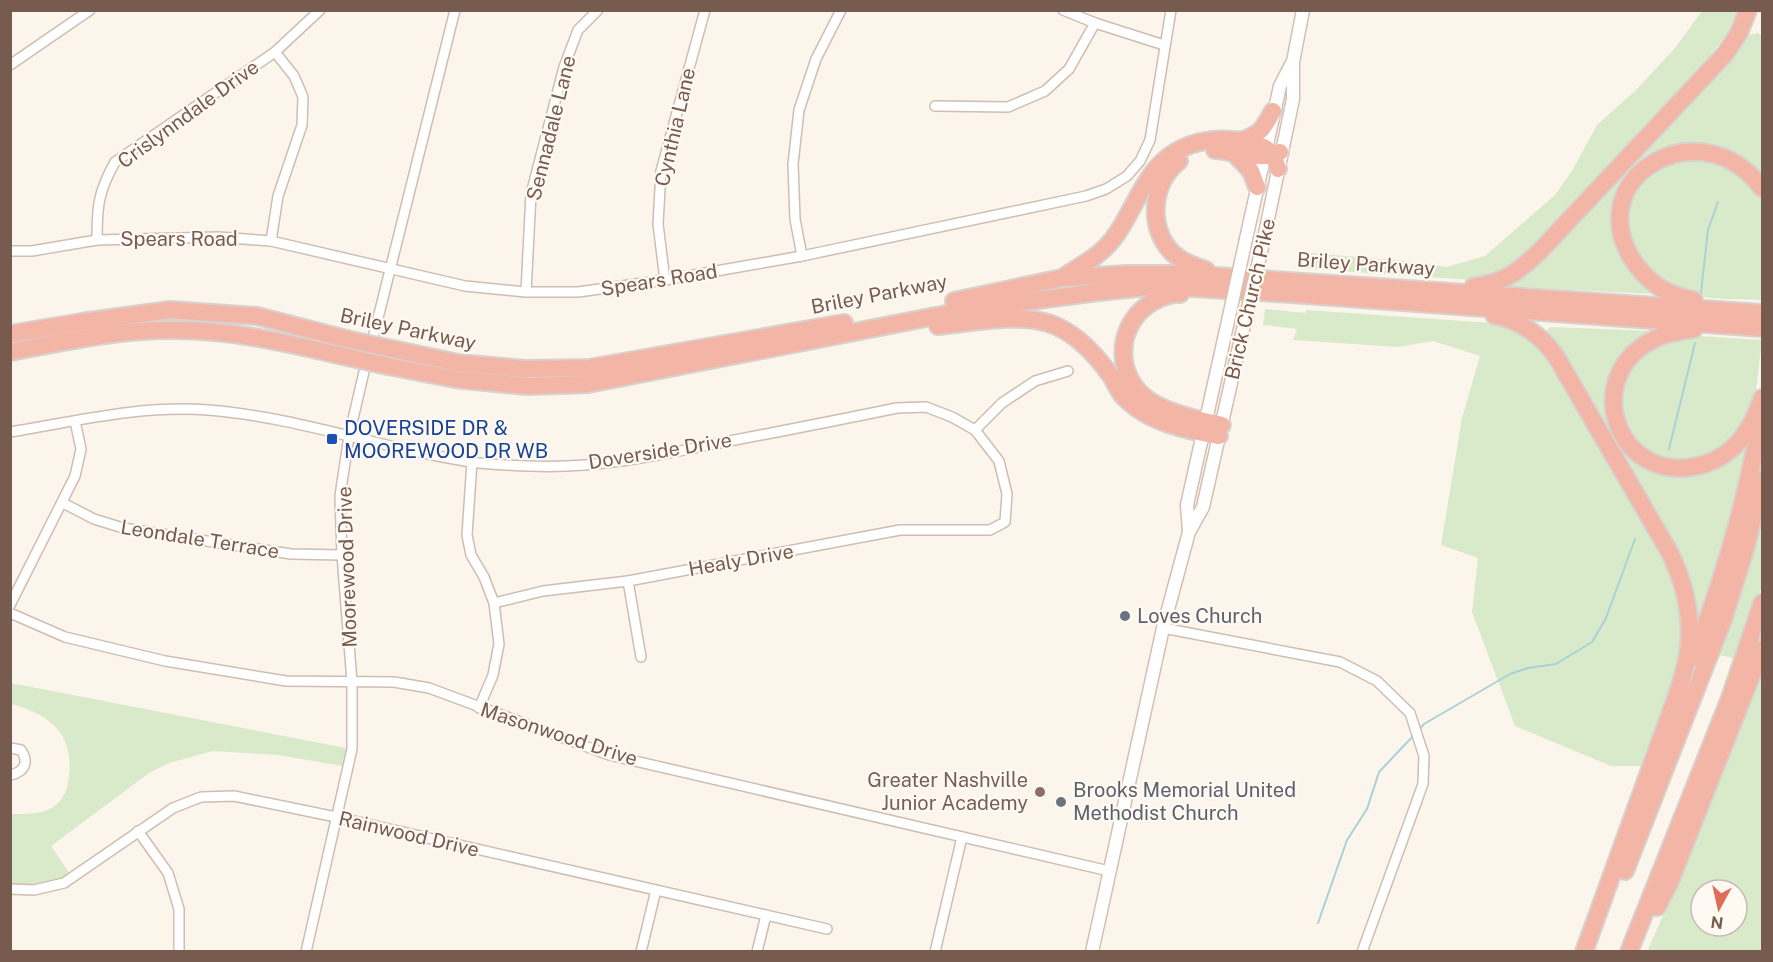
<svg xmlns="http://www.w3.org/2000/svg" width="1773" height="962" font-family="'Public Sans',sans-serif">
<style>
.green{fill:#d9eaca;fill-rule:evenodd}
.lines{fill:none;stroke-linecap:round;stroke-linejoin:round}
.stream{stroke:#a7d3d7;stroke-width:2}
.minor-casing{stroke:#cfbdb1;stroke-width:12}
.secondary-casing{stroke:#d4bfb1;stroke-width:15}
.motorway-casing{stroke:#d9d1ce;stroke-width:20}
.minor{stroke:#fff;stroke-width:9}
.secondary{stroke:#fff;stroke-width:12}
.motorway{stroke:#f3b6a6;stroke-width:16}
.secondary-bridge-casing{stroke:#d4bfb1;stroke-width:15;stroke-linecap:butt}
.motorway-bridge-casing{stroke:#d9d1ce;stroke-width:20;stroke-linecap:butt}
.secondary-bridge{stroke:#fff;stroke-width:12}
.motorway-bridge{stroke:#f3b6a6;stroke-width:16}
.transit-dot{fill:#1a4fb4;stroke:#fef9f3;stroke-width:2}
.worship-dot{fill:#6b7280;stroke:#fef9f3;stroke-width:2}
.education-dot{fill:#8d6e63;stroke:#fef9f3;stroke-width:2}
.labels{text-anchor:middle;stroke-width:4.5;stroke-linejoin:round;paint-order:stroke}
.street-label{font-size:20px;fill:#785b4f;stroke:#fef9f3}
.transit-label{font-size:20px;fill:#164399;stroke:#fef9f3;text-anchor:start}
.worship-label{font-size:20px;fill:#5b616d;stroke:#fef9f3;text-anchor:start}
.education-label{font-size:20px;fill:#785e54;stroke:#fef9f3;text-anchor:end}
</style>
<rect width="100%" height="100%" fill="#fcf5ec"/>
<!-- green -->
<g class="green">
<polygon points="1702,11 1742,11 1738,20 1672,104 1536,251 1487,281 1308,269 1311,253 1415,262 1447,267 1485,256 1556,194 1573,169 1597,125 1636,90 1675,48"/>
<polygon points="1758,33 1762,36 1762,178 1748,166 1665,151 1617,205 1654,290 1653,294 1514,287 1509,284 1730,58 1749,35"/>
<path d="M1704 158C1728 167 1751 176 1762 200V300C1736 299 1691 300 1668 288 1653 280 1646 268 1639 254 1621 221 1628 186 1661 167 1666 165 1671 160 1677 159 1685 157 1695 159 1704 158Z"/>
<polygon points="1265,309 1306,313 1306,310 1492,323 1507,326 1527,337 1542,351 1561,380 1665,557 1679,591 1683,641 1676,671 1644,766 1611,766 1515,726 1472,612 1478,558 1441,545 1462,418 1480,356 1433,341 1398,347 1293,340 1297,329 1263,325"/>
<polygon points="1550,327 1656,331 1648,337 1608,409 1653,470 1748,445 1735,506 1695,639 1694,614 1560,350 1547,330"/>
<polygon points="1700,336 1762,340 1755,400 1748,422 1719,450 1703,458 1685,462 1657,458 1631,437 1623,421 1621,399 1623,381 1630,368 1642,357 1667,340"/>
<polygon points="1762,515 1762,586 1738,659 1719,655 1749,566"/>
<path d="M1762 673V951L1647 952 1698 836ZM1701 890H1737V926H1701Z"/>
<path d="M11 683 346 748 342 766 278 755 213 751 169 763 149 773 51 846 70 874C55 886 29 887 11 886L10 814C25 814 44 815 56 805 65 797 68 787 69 776 74 733 49 714 11 704Z"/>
</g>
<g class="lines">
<!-- stream -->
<g class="stream">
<polyline points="1701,292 1708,230 1718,202"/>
<polyline points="1669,449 1695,343"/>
<polyline points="1418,731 1424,724 1510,674 1528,668 1556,664 1592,642 1606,618 1635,539"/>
<polyline points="1318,923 1347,840 1367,809 1379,772 1414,735"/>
</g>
<defs>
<g id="minor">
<polyline points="1063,10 1095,23 1164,45"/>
<polyline points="10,65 90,10"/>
<polyline points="935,106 1008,107 1045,91 1069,69 1095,23"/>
<path d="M97 240C97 207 98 192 115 162L275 52 320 10"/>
<polyline points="271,241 278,196 302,125 303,97 294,76 275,52"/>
<polyline points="10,251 32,251 97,240 218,237 271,241 465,286 526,292 578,292 665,280 802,256 1086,196 1106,189 1127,176 1140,161 1150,140 1171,10"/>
<polyline points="802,256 795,219 793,164 799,110 816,59 841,10"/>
<polyline points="665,280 658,224 661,171 705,10"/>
<polyline points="526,292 531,194 564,67 578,30 598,10"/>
<polyline points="371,346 455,10"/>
<polyline points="975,430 1002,403 1035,381 1068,371"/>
<path d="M10 432C77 421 141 405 208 410 298 417 382 449 471 462 490 465 510 465 530 466 593 469 657 456 719 443 778 432 838 420 897 408L926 407 952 417 975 430 999 461 1007 494 1005 522 990 530H900L628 581 543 591 494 603"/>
<polyline points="472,462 467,535 471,555 484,577 494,603 499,644 493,675 479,708"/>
<polyline points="63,503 94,519 123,528 291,554 342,555"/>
<polyline points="628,581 641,657"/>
<polyline points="10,605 75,476 81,449 75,421"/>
<polyline points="10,613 65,637 165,661 286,681 394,682 429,688 609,755 1109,871"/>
<polyline points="1163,628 1340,662 1377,681 1410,713 1424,756 1423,784 1362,952"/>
<path d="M10 748 21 750C29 762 25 772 10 775"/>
<polyline points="138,831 168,873 179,909 179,952"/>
<polyline points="10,889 34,890 64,883 173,808 201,797 234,796 336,817 827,929"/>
<polyline points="306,952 352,749 352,682 342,555 340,496 349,436 367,359"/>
<polyline points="641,952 656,890"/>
<polyline points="757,952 766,915"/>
<polyline points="935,952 962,837"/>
</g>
<g id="secondary">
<polyline points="1246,239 1280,86 1292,63"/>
<polyline points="1263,243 1293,99 1293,62 1303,10"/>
<polyline points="1189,531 1187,505 1228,321"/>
<polyline points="1092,952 1163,628 1189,532 1203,507 1244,325"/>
</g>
<g id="motorway">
<path d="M1241 141C1261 134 1264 128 1273 111"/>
<path d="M1215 150C1235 151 1262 162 1280 152"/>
<polyline points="1232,151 1251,171 1257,187"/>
<path d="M1179 161C1150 183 1147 232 1176 256 1185 263 1196 267 1206 270"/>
<path d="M1062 278C1080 266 1100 256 1113 239 1127 221 1135 199 1148 180 1169 146 1204 135 1243 141 1264 145 1272 147 1278 169"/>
<path d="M1473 287C1505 282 1517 273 1540 251L1725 54 1739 33 1748 10"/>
<path d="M1180 294C1171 293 1162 297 1154 301 1118 321 1113 369 1143 396 1161 412 1199 420 1222 425"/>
<path d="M1694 300C1669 295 1652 286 1637 266 1574 181 1699 104 1762 188"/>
<polyline points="954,301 1062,278 1128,274 1185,274 1762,313"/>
<path d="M1494 315C1520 321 1542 335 1557 358L1670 553C1684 582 1692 612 1689 645 1687 674 1667 721 1657 750 1633 817 1608 884 1584 952"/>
<path d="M938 326C971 323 1016 313 1048 323 1074 331 1096 355 1111 376 1115 382 1118 390 1123 396 1147 422 1185 430 1219 436"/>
<path d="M1694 329C1682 331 1670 332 1659 337 1576 372 1616 491 1705 464 1736 454 1753 427 1762 398"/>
<polyline points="10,334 82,322 170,310 257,316 346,339"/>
<polyline points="392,349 458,363 525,369 589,368 844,323"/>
<path d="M10 352C63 342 116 330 170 330 229 329 286 343 343 356"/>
<polyline points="388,366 455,379 527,386 588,384 977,308 1098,292 1147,287 1176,287 1292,294 1762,328"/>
<path d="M1693 658C1724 580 1746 500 1761 418"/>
<polyline points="1625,871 1723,620 1746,547 1762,479"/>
<polyline points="1657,907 1669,884 1762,649"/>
<polyline points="1629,952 1730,698 1762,603"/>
</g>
</defs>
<!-- minor casing -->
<use href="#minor" class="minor-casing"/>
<!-- secondary casing -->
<use href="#secondary" class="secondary-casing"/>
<!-- motorway casing -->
<use href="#motorway" class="motorway-casing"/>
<!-- minor -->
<use href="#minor" class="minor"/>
<!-- secondary -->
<use href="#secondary" class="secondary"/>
<!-- motorway -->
<use href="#motorway" class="motorway"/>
<defs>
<g id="secondary-bridge">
<polyline points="1228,321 1246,239"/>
<polyline points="1244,325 1263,243"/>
</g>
<g id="motorway-bridge">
<polyline points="346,339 392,349"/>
<polyline points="343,356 388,366"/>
</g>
</defs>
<!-- secondary-bridge casing -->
<use href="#secondary-bridge" class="secondary-bridge-casing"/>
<!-- motorway-bridge casing -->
<use href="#motorway-bridge" class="motorway-bridge-casing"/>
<!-- secondary-bridge -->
<use href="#secondary-bridge" class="secondary-bridge"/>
<!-- motorway-bridge -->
<use href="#motorway-bridge" class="motorway-bridge"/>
</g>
<!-- markers -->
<rect class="transit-dot" x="326" y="433" width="12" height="12" rx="3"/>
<g class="worship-dot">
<circle cx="1125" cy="616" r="6"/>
<circle cx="1061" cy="802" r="6"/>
</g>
<circle class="education-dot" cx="1040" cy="792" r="6"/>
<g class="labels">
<!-- street labels -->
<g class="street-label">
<text transform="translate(188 114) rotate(-36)" y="7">Crislynndale Drive</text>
<text transform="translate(675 127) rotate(-77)" y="7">Cynthia Lane</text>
<text transform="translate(551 128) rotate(-76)" y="7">Sennadale Lane</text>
<text x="179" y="246">Spears Road</text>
<text transform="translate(1366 264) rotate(4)" y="7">Briley Parkway</text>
<text transform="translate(659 280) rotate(-9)" y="7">Spears Road</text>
<text transform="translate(879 294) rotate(-11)" y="7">Briley Parkway</text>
<text transform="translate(1250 299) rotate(-77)" y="7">Brick Church Pike</text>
<text transform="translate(408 329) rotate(12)" y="7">Briley Parkway</text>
<text transform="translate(660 451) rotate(-9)" y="7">Doverside Drive</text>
<text transform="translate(200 539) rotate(9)" y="7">Leondale Terrace</text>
<text transform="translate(741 560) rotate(-10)" y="7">Healy Drive</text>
<text transform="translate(347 567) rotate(-92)" y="7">Moorewood Drive</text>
<text transform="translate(559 734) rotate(18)" y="7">Masonwood Drive</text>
<text transform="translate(409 834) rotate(13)" y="7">Rainwood Drive</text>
</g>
<!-- transit labels -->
<g class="transit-label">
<text x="344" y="435">DOVERSIDE DR &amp;<tspan x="344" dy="23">MOOREWOOD DR WB</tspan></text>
</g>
<!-- worship labels -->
<g class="worship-label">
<text x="1137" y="623">Loves Church</text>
<text x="1073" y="797">Brooks Memorial United<tspan x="1073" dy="23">Methodist Church</tspan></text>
</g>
<!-- education labels -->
<g class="education-label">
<text x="1028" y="787">Greater Nashville<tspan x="1028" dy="23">Junior Academy</tspan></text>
</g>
</g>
<!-- border -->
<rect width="1773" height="962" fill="none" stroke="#785b4f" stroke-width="24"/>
<!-- north arrow -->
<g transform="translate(1719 908) rotate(188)"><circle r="28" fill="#fef9f3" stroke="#c8bab1" stroke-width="1.5"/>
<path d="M0-4.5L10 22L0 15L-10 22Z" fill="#e06d57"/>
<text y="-9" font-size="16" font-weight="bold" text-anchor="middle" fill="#785b4f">N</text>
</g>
</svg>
